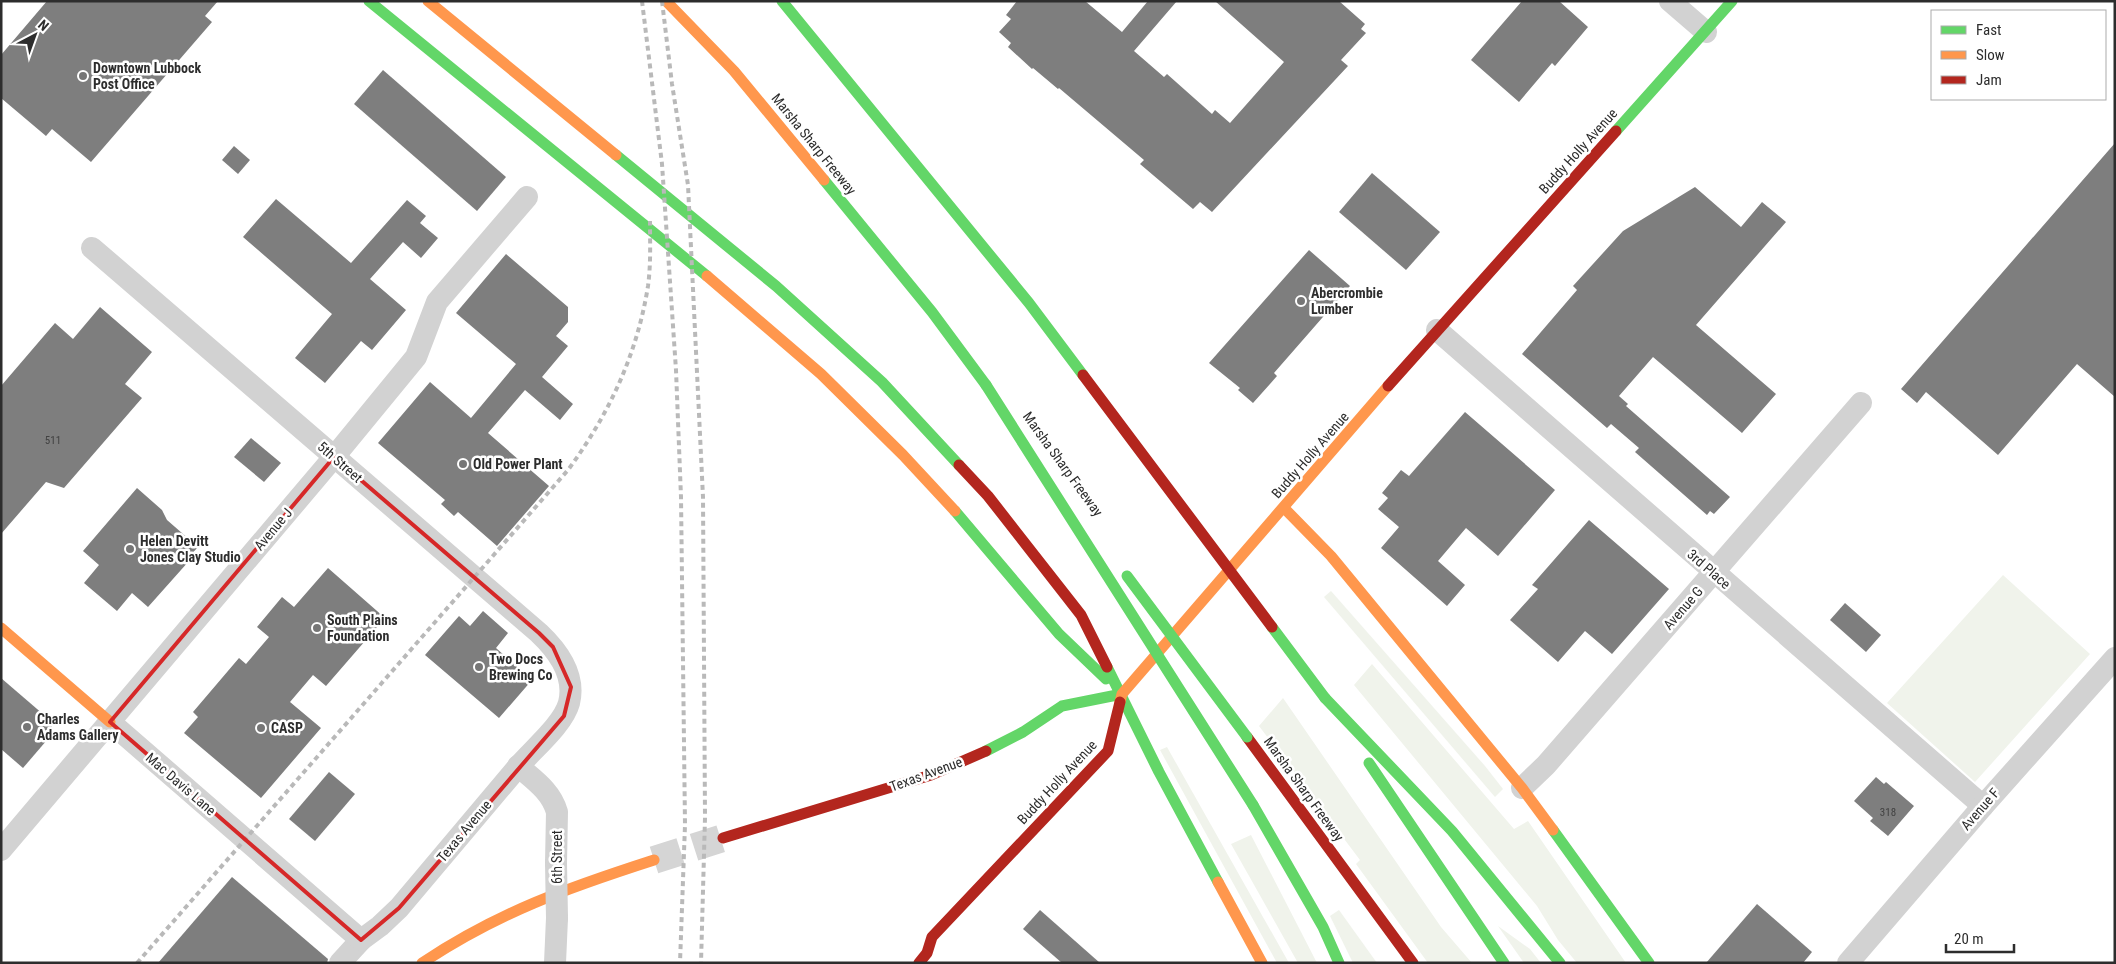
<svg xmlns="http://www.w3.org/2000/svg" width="2116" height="964" font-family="'Roboto Condensed',sans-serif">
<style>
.green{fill:#f0f3eb}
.building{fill:#7e7e7e}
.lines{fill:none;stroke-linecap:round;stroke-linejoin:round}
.secondary-tunnel{stroke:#d5d5d5;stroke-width:28;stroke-dasharray:28 14;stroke-linecap:butt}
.street{stroke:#d2d2d2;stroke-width:22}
.fast{stroke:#63d668;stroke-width:11}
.slow{stroke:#ff974d;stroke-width:11}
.jam{stroke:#b3261e;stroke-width:11}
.rail{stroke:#b9b9b9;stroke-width:4;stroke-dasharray:5 4;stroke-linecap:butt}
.street-bridge{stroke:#d2d2d2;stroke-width:22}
.fast-bridge{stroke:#63d668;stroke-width:11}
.jam-bridge{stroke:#b3261e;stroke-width:11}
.marked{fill:none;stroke:#d62828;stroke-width:4;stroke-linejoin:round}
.poi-dot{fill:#767676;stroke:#fff;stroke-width:2}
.labels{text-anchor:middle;stroke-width:5;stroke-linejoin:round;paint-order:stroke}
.number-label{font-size:11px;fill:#414141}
.poi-label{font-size:14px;font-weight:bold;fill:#2d2d2d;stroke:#fff;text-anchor:start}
.street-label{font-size:14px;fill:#2d2d2d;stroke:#fff}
</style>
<rect width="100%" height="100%" fill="#fff"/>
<!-- green -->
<g class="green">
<polygon points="2003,575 2090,654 1975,782 1887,703"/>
<polygon points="1331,591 1485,766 1503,789 1495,797 1324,597"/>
<polygon points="1372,664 1514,829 1528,821 1626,963 1577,963 1558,940 1537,906 1354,685"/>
<polygon points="1283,698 1441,927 1472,963 1428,963 1356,864 1360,860 1259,726"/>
<polygon points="1167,747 1289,963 1277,963 1160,750"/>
<polygon points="1251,835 1317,963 1298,963 1231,844"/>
<polygon points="1339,910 1377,963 1353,963 1330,916"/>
<polygon points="1498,926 1530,949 1541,963 1524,963"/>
</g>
<!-- building -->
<g class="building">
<polygon points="47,1 218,1 205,16 212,22 91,162 52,129 46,136 1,98 1,55"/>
<polygon points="1017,1 1085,1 1122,32 1148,1 1177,1 1134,51 1164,77 1167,74 1212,114 1215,110 1230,123 1284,62 1215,1 1339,1 1365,24 1361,29 1366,33 1341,60 1348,66 1212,212 1200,202 1193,209 1140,164 1144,160 1059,88 1058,89 1033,68 1032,69 1008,47 1011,43 999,32 1011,19 1006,15"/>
<polygon points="1522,1 1559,1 1588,27 1555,66 1552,63 1519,102 1471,60"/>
<polygon points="383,70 506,177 477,211 354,104"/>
<polygon points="2115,143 2115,397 2077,364 1998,455 1926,392 1917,403 1901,389"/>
<polygon points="234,146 250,160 238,174 222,160"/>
<polygon points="1372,173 1440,232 1406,270 1339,212"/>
<polygon points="1695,187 1741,227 1762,202 1786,222 1696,325 1776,394 1742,433 1653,357 1619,396 1628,404 1626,406 1730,497 1714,514 1710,511 1707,515 1635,452 1639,448 1611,424 1607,428 1522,354 1577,290 1573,286 1623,231"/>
<polygon points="276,199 351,263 407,200 426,216 420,223 438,238 421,258 403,242 370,279 406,310 372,350 361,341 325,383 295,358 332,314 243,237"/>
<polygon points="1309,250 1350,286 1274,373 1277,376 1253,403 1238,390 1240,388 1209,363"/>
<polygon points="506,254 568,307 568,322 556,336 568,346 542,377 573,404 560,420 525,390 488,433 549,486 497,546 458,512 454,516 441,504 445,500 378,443 430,382 471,418 516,364 456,313"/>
<polygon points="100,307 152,352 125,384 142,398 64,488 46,482 1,534 1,386 55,323 73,339"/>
<polygon points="1465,412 1555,490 1498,556 1466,528 1438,561 1465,585 1447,606 1381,548 1399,527 1378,509 1388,498 1382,493 1401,470 1409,476"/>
<polygon points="251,438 281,463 264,482 234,457"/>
<polygon points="137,488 162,510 167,520 198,547 187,559 189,561 148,607 132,593 117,611 84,583 99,565 83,551"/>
<polygon points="1589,520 1669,589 1612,654 1585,631 1558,662 1510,620 1538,589 1532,585"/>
<polygon points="328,568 385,618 326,686 313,675 290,702 321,728 261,798 184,733 198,717 193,712 239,658 246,664 269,637 257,627 282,597 294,607"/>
<polygon points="1845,603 1881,635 1866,652 1830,620"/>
<polygon points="483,611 508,633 496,648 532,680 499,718 425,655 459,616 470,626"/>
<polygon points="1,678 51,721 53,733 23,768 1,749"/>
<polygon points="329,772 355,794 315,841 289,819"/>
<polygon points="1876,777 1884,784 1886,782 1914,806 1888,836 1870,821 1873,818 1854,801"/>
<polygon points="232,877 328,959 327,963 158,963"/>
<polygon points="1757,904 1812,952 1803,963 1706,963"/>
<polygon points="1040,910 1100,963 1062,963 1023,929"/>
</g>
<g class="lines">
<!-- secondary-tunnel -->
<polyline class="secondary-tunnel" points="654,860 723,838"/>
<!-- street -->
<g class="street">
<polyline points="1670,1 1706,32"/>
<path d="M92 248 539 633C558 651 576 675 569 703 563 725 532 750 517 768 477 815 438 862 399 908L380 926 361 940 340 963"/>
<polyline points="1437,330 1983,806"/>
<polyline points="110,722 361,940"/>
<path d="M518 766C534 780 551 791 557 812L556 863"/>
<polyline points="1522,788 1546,765 1861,403"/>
<polyline points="1,850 334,457 416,357 437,302 527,197"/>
<polyline points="555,963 557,918"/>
<polyline points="1848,963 1983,806 2115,658"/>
</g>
<!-- fast -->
<g class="fast">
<polyline points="369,1 707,276"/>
<polyline points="1616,131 1732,1"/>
<polyline points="616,155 776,286 882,382 959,465"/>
<polyline points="824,180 932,312 986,385"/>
<polyline points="955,511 1059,634 1106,679"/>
<polyline points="1107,667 1159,772 1218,882"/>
<polyline points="1325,698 1452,831 1560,963"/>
<polyline points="986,751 1023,732 1062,706 1122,694"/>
<polyline points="1369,763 1504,963"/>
<polyline points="1253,805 1323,927 1339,963"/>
<polyline points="1553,830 1649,963"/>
</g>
<!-- slow -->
<g class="slow">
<polyline points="428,1 616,155"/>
<polyline points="666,1 734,71 824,180"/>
<polyline points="707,276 821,374 903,455 955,511"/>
<polyline points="1284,508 1331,556 1522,788 1553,830"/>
<polyline points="1,628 110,722"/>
<polyline points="1120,702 1122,694 1388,386"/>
<polyline points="1218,882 1262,963"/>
<path d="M422 963C499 912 567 888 654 860"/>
</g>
<!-- jam -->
<g class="jam">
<polyline points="1388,386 1616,131"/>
<polyline points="959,465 988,496 1081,615 1107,667"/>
<polyline points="1247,737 1413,963"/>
<polyline points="723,838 931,775 986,751"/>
<polyline points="919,963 927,953 932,937 1108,751 1120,702"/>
</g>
<!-- rail -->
<g class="rail">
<polyline points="642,1 662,164 676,370 681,497 685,825 680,963"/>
<polyline points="662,1 672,84 688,185 703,497 705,818 701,963"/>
<path d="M137 963 568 470C609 414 637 355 648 286 651 264 650 242 650 221"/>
</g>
<!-- street-bridge -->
<polyline class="street-bridge" points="556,863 557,918"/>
<!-- fast-bridge -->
<g class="fast-bridge">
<polyline points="782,1 1029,303 1083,375"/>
<polyline points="986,385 1253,805"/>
<polyline points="1127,576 1247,737"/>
<polyline points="1272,627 1325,698"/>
</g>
<!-- jam-bridge -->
<polyline class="jam-bridge" points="1083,375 1272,627"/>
</g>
<!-- marked area -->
<path class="marked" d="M334 457 539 633 553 647 571 687 564 716 399 908 361 940 110 722Z"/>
<!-- markers -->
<g class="poi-dot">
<circle cx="83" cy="76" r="5"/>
<circle cx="1301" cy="301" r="5"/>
<circle cx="463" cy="464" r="5"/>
<circle cx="130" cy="549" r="5"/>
<circle cx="317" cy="628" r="5"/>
<circle cx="479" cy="667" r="5"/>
<circle cx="27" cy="727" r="5"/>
<circle cx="261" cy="728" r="5"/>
</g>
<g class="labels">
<!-- number labels -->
<g class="number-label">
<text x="53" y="444">511</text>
<text x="1888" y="816">318</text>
</g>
<!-- poi labels -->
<g class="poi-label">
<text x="93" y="73">Downtown Lubbock<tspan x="93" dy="16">Post Office</tspan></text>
<text x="1311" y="298">Abercrombie<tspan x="1311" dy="16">Lumber</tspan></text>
<text x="473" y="469">Old Power Plant</text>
<text x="140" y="546">Helen Devitt<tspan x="140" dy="16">Jones Clay Studio</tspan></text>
<text x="327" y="625">South Plains<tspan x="327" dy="16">Foundation</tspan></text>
<text x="489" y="664">Two Docs<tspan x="489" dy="16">Brewing Co</tspan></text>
<text x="37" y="724">Charles<tspan x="37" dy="16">Adams Gallery</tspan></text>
<text x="271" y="733">CASP</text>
</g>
<!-- street labels -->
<g class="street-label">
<text transform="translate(814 144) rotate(51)" y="5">Marsha Sharp Freeway</text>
<text transform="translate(1578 151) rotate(-48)" y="5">Buddy Holly Avenue</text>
<text transform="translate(1310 455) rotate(-49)" y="5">Buddy Holly Avenue</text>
<text transform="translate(340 462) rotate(41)" y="5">5th Street</text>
<text transform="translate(1063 464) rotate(54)" y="5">Marsha Sharp Freeway</text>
<text transform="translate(273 529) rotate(-50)" y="5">Avenue J</text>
<text transform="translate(1709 569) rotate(41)" y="5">3rd Place</text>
<text transform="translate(1683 608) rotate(-49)" y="5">Avenue G</text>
<text transform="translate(926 774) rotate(-20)" y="5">Texas Avenue</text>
<text transform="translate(1057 782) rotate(-47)" y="5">Buddy Holly Avenue</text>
<text transform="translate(181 784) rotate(41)" y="5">Mac Davis Lane</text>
<text transform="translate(1304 789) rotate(54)" y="5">Marsha Sharp Freeway</text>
<text transform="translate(1980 809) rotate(-49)" y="5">Avenue F</text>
<text transform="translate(464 831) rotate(-50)" y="5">Texas Avenue</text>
<text transform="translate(557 857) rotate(-90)" y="5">6th Street</text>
</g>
</g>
<!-- border -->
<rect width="2116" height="964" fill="none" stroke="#2d2d2d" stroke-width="5"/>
<!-- legend -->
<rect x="1931" y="10" width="175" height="90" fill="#ffffff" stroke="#ababab"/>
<rect x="1941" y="26" width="25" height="8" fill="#63d668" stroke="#ababab"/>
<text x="1976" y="35" font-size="15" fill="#2d2d2d">Fast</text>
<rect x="1941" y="51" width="25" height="8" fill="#ff974d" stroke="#ababab"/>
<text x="1976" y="60" font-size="15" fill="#2d2d2d">Slow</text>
<rect x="1941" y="76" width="25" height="8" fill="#b3261e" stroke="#ababab"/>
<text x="1976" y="85" font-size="15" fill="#2d2d2d">Jam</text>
<!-- north arrow -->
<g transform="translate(35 35) rotate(41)" stroke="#ffffff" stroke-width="4" paint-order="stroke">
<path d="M0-4L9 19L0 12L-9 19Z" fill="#2d2d2d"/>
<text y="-8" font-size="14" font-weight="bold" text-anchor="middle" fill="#2d2d2d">N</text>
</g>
<!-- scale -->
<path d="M1946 944v8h68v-8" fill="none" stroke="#2d2d2d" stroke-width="2.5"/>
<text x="1954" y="944" font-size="15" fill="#2d2d2d" stroke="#ffffff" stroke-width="4" paint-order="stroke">20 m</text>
</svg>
